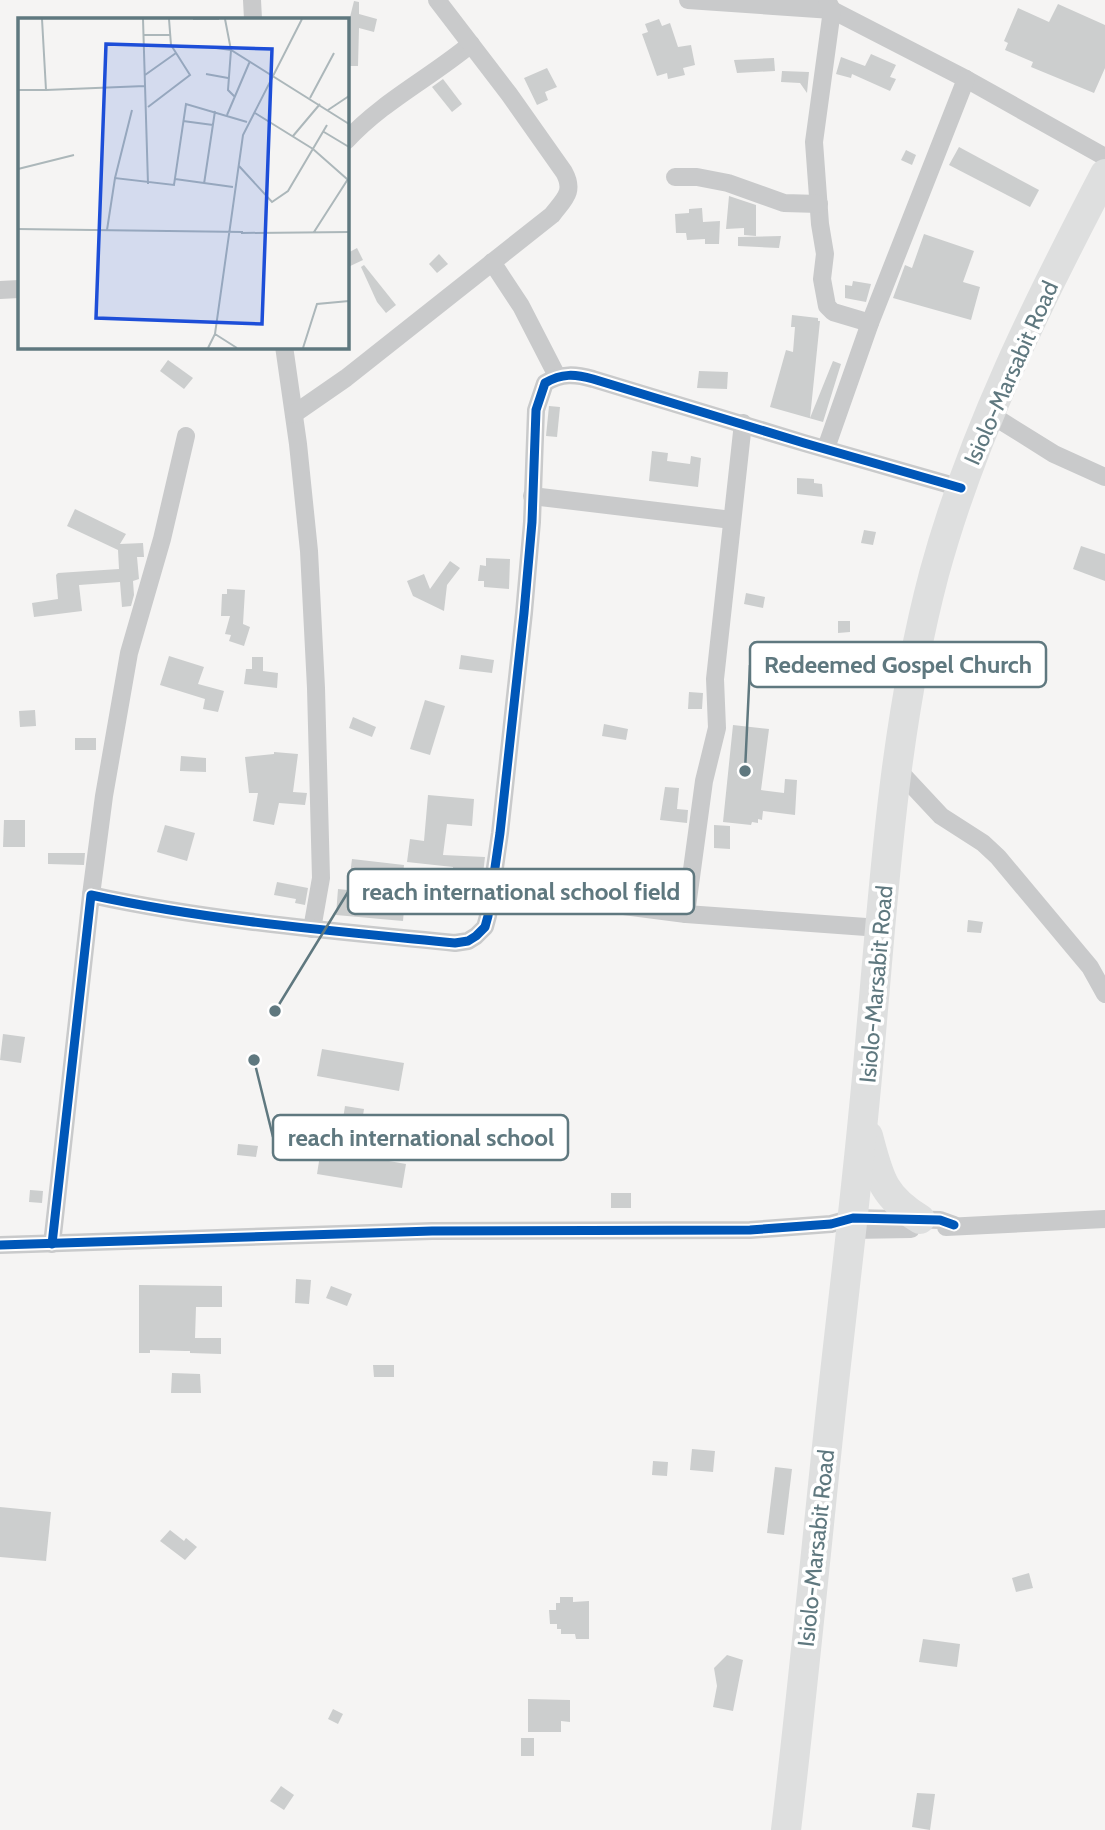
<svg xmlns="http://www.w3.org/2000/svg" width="1105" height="1830" font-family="Cabin,sans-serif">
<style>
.building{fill:#cccece}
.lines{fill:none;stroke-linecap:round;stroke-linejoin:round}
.minor{stroke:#c9cacb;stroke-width:18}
.trunk{stroke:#dedfdf;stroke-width:30}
.cycleway-casing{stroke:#fff;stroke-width:13}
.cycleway{stroke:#0057b8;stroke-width:9}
.labels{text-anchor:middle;stroke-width:7;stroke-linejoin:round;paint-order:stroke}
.street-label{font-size:23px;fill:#5f787f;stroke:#fff}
.inset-road{fill:none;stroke:#acb7ba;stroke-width:2}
.view{fill:#1d4ed8;fill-opacity:0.15;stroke:#1d4ed8;stroke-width:3.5}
.inset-edge{fill:none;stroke:#5f787f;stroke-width:3.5}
.leader{fill:none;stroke:#5f787f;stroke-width:2.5}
.callout-dot{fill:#5f787f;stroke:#fff;stroke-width:2.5}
.callout{fill:#fff;stroke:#5f787f;stroke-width:2.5}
.callout-label{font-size:24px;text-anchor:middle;font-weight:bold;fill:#5f787f}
</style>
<rect width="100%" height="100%" fill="#f5f4f3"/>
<!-- building -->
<g class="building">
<polygon points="354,1 359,2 359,14 377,19 374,32 359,28 358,66 348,66 347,29"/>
<polygon points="1058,4 1105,25 1105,68 1094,93 1031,67 1033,62 1005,50 1008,43 1004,41 1018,8 1049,22"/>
<polygon points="659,19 662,26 670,23 678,47 691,45 695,65 683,68 685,75 668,79 667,73 657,76 642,34 648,32 645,24"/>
<polygon points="871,54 896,65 890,77 896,79 890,91 852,74 851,78 836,74 841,57 865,66"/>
<polygon points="774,58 775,71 737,73 734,60"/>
<polygon points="547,68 557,87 545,92 548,100 537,105 524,78"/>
<polygon points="782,71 809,72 807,93 800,83 781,82"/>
<polygon points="443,79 462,104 452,112 432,87"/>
<polygon points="959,147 1039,190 1030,207 949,165"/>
<polygon points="906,150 916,155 912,165 901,160"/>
<polygon points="729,196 756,205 756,236 744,235 744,228 726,229"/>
<polygon points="702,208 703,222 720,221 719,244 705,244 705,239 687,240 686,233 676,233 675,214 689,213 689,209"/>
<polygon points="924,234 974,251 963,282 980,287 971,320 893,298 905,265 912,268"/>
<polygon points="781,236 779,248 738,246 738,237"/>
<polygon points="357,248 363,260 346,268 346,254"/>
<polygon points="439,254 448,264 437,273 429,264"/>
<polygon points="364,265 396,305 386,313 377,302 361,267"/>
<polygon points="853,281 871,284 866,302 845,298 845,285 852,286"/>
<polygon points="792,315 818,318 818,321 820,321 810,418 833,361 841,364 823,422 770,407 786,350 793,352 795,327 791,327"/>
<polygon points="168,360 193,378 184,389 160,371"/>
<polygon points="699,371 728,372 727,389 697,388"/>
<polygon points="549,406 560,407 557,437 546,436"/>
<polygon points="652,451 668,453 667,461 690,464 691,456 701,458 698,487 649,481"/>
<polygon points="797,478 814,479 814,483 822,484 823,497 797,494"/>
<polygon points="75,509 126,534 120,544 143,543 144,557 137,557 139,579 133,581 134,595 131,606 122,607 120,582 79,585 82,611 34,617 32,603 58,599 56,575 58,573 119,569 118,550 67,526"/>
<polygon points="864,530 876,532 873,545 861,543"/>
<polygon points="1081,546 1105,554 1105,581 1073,569"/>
<polygon points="486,558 510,559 509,589 484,587 484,581 478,581 480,565 486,566"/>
<polygon points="450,561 460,568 447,585 444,611 413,596 407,581 424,574 430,589"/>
<polygon points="227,589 245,590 243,624 250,627 244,646 229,641 231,635 225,634 230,616 221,616 222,594 227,594"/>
<polygon points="746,593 765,597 763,608 744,604"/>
<polygon points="838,621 850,621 850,632 838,633"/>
<polygon points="461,655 494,660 492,673 459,669"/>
<polygon points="169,656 204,667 198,684 224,691 218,712 203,709 205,699 160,685"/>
<polygon points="252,657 263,657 263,671 278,673 277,688 244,684 246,669 252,669"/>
<polygon points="689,692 703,693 702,709 688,709"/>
<polygon points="425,700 445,706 430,755 410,749"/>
<polygon points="35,710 36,726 20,727 19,711"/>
<polygon points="353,717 376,727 372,737 349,728"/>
<polygon points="604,724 628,729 626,740 602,736"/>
<polygon points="733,725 769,729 761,790 784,793 785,779 797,780 795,815 763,811 762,820 758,819 758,823 752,822 751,825 723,822"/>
<rect x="75" y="738" width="21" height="12"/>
<polygon points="274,752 298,754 293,792 307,793 305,805 279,803 274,825 253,821 258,793 249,793 245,757 274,754"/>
<polygon points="181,756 206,758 206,772 180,771"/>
<polygon points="665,787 679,788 677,809 688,810 687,823 660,820"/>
<polygon points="428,795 474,799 472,826 447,824 443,855 485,857 483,874 453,872 453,867 407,862 410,839 424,841"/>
<polygon points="4,820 25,820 25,847 3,847"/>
<polygon points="165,825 195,833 187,861 157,852"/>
<polygon points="714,825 730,826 730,849 714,848"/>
<polygon points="48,853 85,853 84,865 48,864"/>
<polygon points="352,859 404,865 399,910 404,910 403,921 336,915 338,889 348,890"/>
<polygon points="277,882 308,888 305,905 295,903 296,899 274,895"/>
<polygon points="968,920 983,922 981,933 967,932"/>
<polygon points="3,1034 25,1037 21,1063 0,1060"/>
<polygon points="322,1049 404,1063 399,1091 317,1076"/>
<polygon points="345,1106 364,1109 362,1122 343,1119"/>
<polygon points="238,1144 258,1146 256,1157 237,1155"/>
<polygon points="321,1149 406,1164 402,1188 317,1174"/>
<polygon points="30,1190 43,1191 42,1203 29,1202"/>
<rect x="611" y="1193" width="20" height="15"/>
<polygon points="296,1279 311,1280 309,1304 295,1303"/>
<polygon points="139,1285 222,1286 222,1307 196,1307 195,1338 221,1338 221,1354 190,1353 190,1351 185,1351 150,1350 150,1353 139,1353"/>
<polygon points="331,1286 352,1294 347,1306 326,1298"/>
<polygon points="373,1365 394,1365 394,1377 374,1377"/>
<polygon points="172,1373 200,1374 201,1393 171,1393"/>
<polygon points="692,1449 715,1451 713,1472 690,1470"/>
<polygon points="653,1461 668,1462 667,1476 652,1475"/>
<polygon points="775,1467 792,1469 784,1535 767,1533"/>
<polygon points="0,1507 51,1512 46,1561 0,1557"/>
<polygon points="170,1530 184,1541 186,1538 197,1547 185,1560 160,1541"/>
<polygon points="1029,1573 1033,1588 1016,1592 1012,1578"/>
<polygon points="560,1597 573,1597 573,1602 589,1601 589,1639 576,1639 575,1634 561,1634 561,1629 557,1629 557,1624 550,1624 549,1610 556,1610 556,1603 560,1603"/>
<polygon points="923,1639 960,1644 957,1667 919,1662"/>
<polygon points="727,1655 743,1660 733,1711 713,1707 717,1686 714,1668"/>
<polygon points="528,1699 570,1700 570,1722 561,1721 561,1732 528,1732"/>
<polygon points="333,1709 343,1714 338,1724 328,1719"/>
<rect x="521" y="1738" width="13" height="18"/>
<polygon points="281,1786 294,1795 284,1810 270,1801"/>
<polygon points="917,1793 935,1794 930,1830 912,1827"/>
</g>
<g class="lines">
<!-- minor -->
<g class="minor">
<polyline points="252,0 253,19"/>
<polyline points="688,0 832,10 966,79 1105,157"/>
<polyline points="827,0 832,10 814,142 820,224 825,254 822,279 827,306 833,312 870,323"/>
<path d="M346 141C383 101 430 78 471 44"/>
<polyline points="675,177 697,177 728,183 784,203 819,204"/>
<polyline points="492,262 521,306 557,376"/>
<polyline points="0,290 19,289"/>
<polyline points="284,346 298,444 309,551 316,688 321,878 312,929"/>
<path d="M294 414 346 378 552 215C564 199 575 192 564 172L509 94 437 0"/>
<polyline points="990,414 1054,454 1105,477"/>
<polyline points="826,448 870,323 966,79"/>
<polyline points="532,496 732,520"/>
<polyline points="898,770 941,816 983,843 998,857 1090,967 1105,994"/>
<polyline points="492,889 686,914 880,928"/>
<polyline points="91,895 104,796 129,653 162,539 186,436"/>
<polyline points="686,914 704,781 717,728 715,679 743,423"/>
<polyline points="946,1227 1105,1219"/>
<polyline points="844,1228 852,1230 911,1229"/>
<path d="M52 1244 91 895C210 921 334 931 455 943L468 941 476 936 485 927 488 916 500 833 524 613 532 522 536 410 545 383C562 373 575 374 593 379L804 443 961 488"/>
<polyline points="0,1245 432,1231 750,1230 831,1224 853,1218 940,1220 954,1225"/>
</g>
<!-- trunk -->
<g class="trunk">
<path d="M868 1136C879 1177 882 1196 920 1219"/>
<path d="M786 1830C801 1705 813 1581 826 1456 838 1340 853 1224 864 1108 882 930 888 748 934 574 972 434 1038 302 1105 174"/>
</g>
<defs>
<g id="cycleway">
<path d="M52 1244 91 895C210 921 334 931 455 943L468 941 476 936 485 927 488 916 500 833 524 613 532 522 536 410 545 383C562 373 575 374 593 379L804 443 961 488"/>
<polyline points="0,1245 432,1231 750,1230 831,1224 853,1218 940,1220 954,1225"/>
</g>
</defs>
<!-- cycleway casing -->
<use href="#cycleway" class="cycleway-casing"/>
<!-- cycleway -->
<use href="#cycleway" class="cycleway"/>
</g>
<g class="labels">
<!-- street labels -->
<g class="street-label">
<text transform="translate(1011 373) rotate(-66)" y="8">Isiolo-Marsabit Road</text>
<text transform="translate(876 984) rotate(-85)" y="8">Isiolo-Marsabit Road</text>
<text transform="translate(816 1548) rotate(-84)" y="8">Isiolo-Marsabit Road</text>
</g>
</g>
<!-- overview -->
<g transform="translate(18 18)">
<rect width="331" height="331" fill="#f5f4f3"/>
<path class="inset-road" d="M125 1 130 166M175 1H201M207 1 213 32 210 72 217 79M125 17H152M191 29 213 32 331 106M188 56 210 60M127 57 158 35M0 72H28L24 1M28 72 127 68M292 80 316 35M130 89 172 57 153 27 151 1M310 92 331 78M237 95 295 131 329 161M209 97 232 43M165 103 195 107M306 114 331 129M275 118 302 86M221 148 254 184 270 173 309 107M0 151 56 137M97 160 114 92M157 161 215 169M186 166 197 93M0 211 225 214M89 212 97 160 156 167 168 86 229 104M296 214 330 161M223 215 331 214M197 316 219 330M190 330 197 316 225 117 284 1M285 330 299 286 331 283"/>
<path class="view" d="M88 26 254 31 244 306 78 300Z"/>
<rect width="331" height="331" class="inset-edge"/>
</g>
<!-- callouts -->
<path class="leader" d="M745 771L750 665M275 1011L348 892M254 1060L273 1137"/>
<g class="callout-dot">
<circle cx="745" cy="771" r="7"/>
<circle cx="275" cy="1011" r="7"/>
<circle cx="254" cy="1060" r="7"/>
</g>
<g class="callout">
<rect x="750" y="642" width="296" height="45" rx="7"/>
<rect x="348" y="869" width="346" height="45" rx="7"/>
<rect x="273" y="1115" width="295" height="45" rx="7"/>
</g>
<g class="callout-label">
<text x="898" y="673">Redeemed Gospel Church</text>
<text x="521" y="900">reach international school field</text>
<text x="421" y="1146">reach international school</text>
</g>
</svg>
